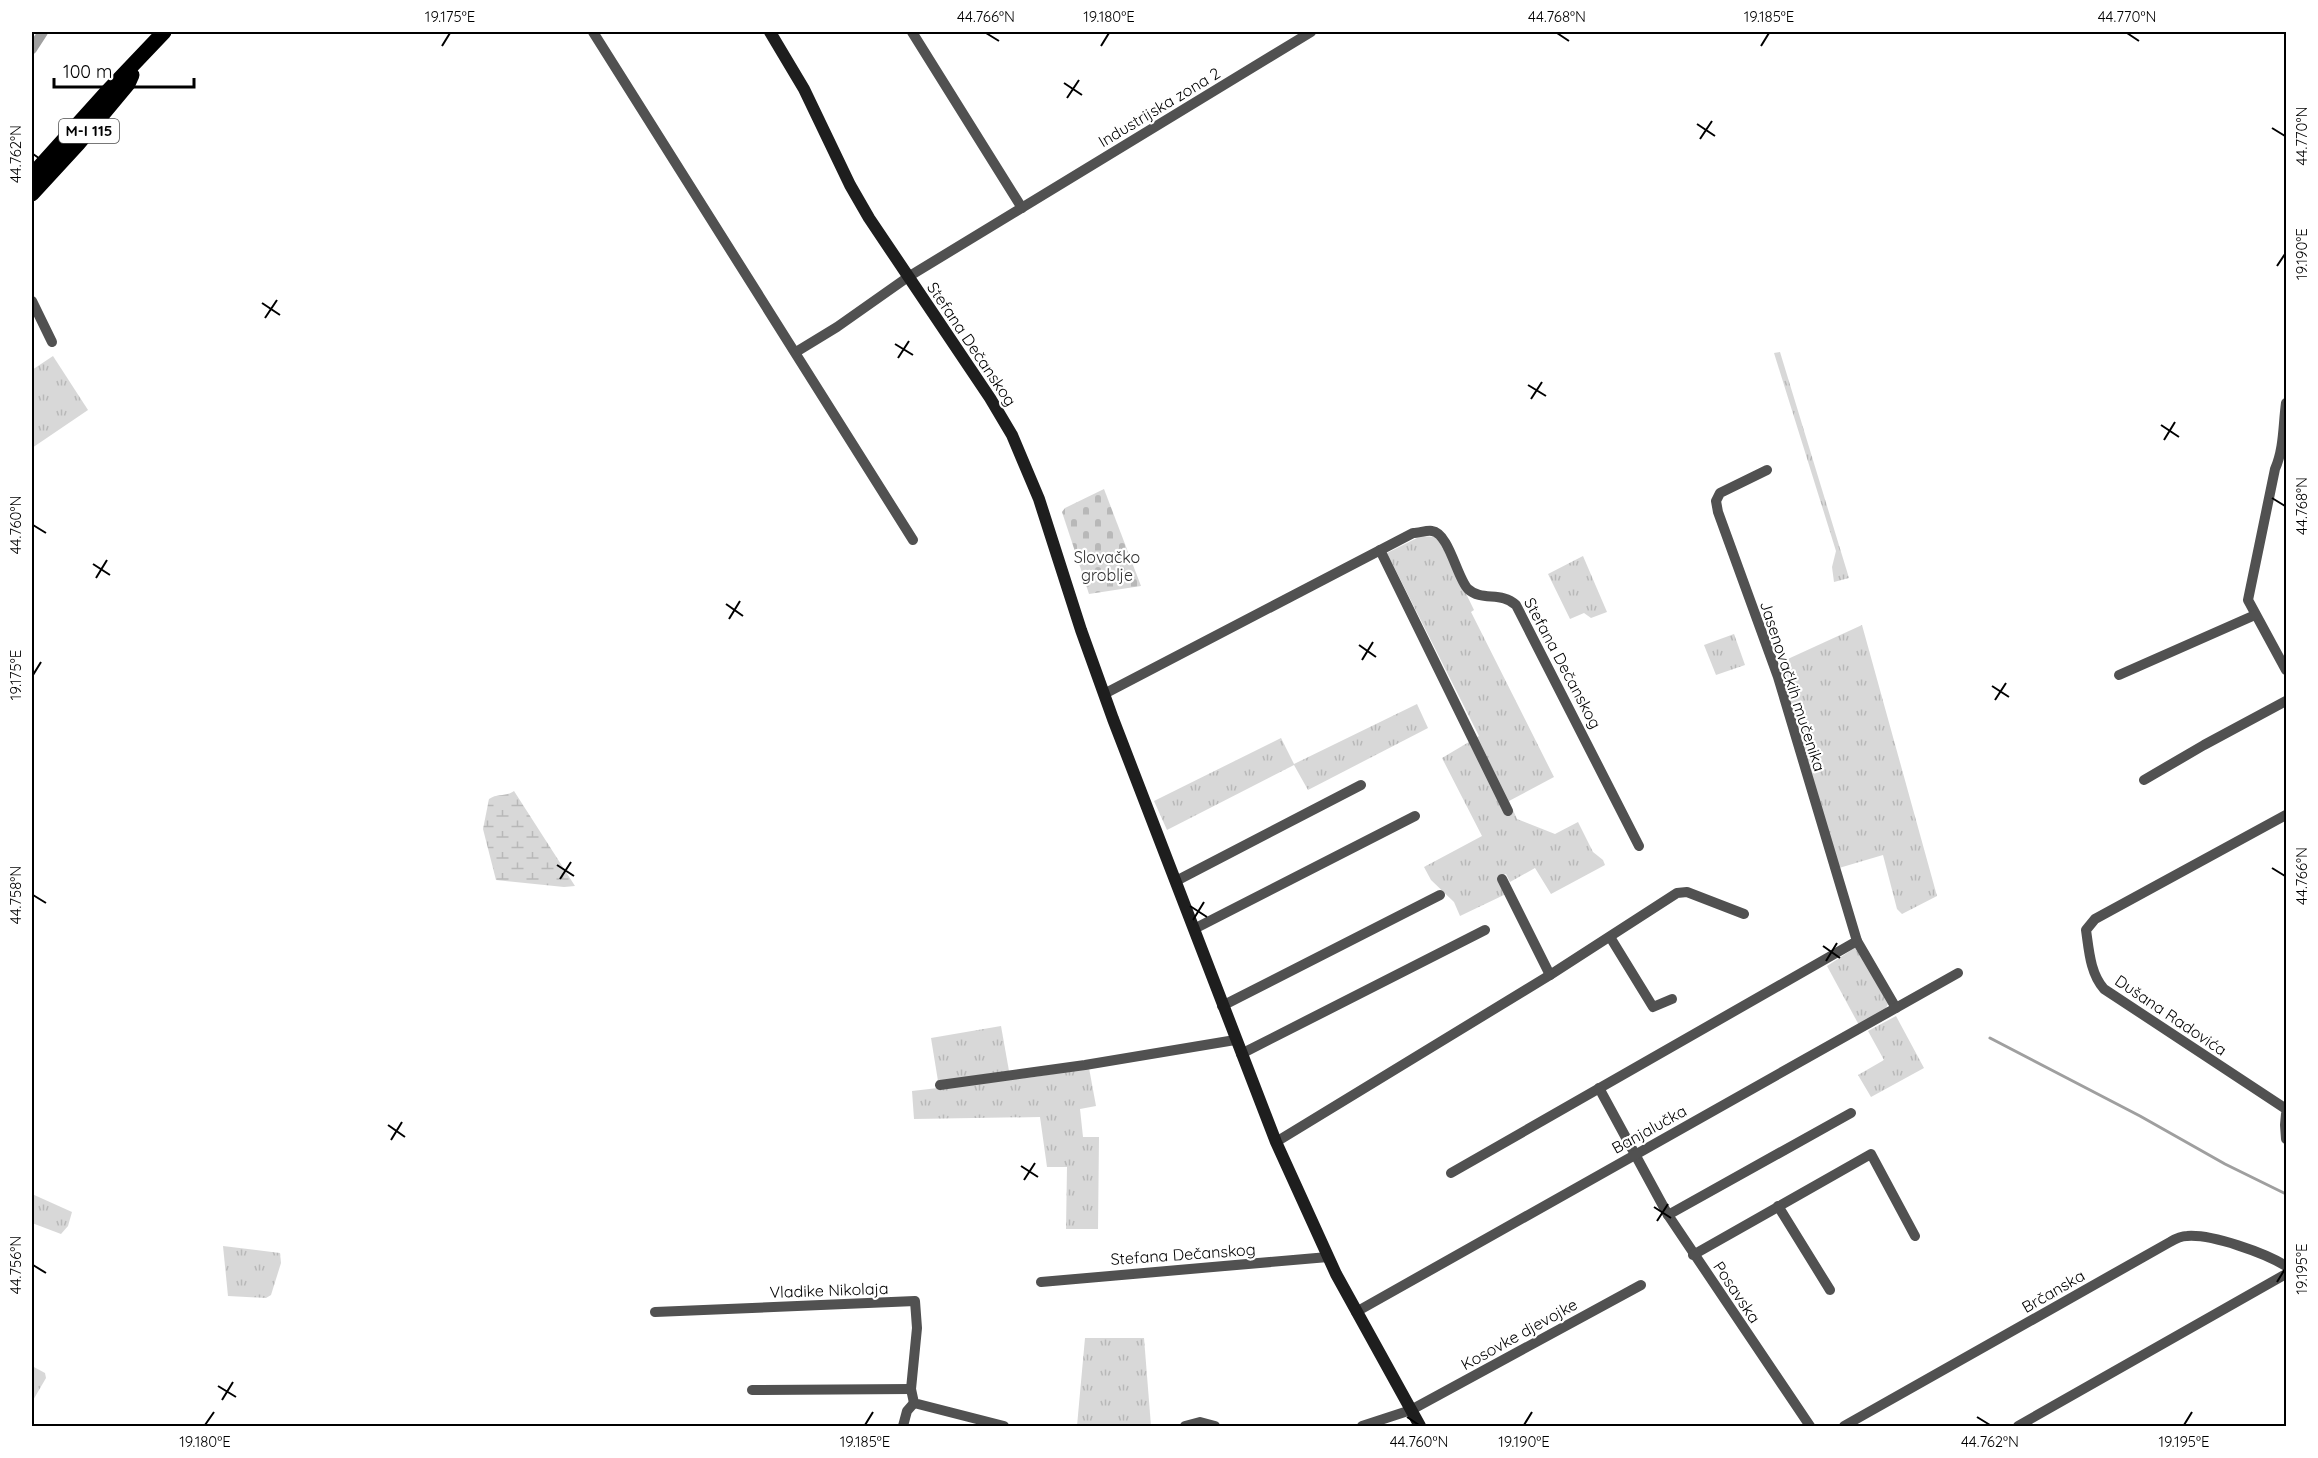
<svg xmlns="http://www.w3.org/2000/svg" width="2318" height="1458" font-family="Quicksand,sans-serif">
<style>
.grass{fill:url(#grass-tufts)}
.wetland{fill:url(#wetland-marsh)}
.cemetery{fill:url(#cemetery-stones)}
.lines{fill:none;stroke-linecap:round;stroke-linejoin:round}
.stream{stroke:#9f9f9f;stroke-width:3}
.canal{stroke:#9f9f9f;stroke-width:10}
.minor{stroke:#515151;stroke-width:10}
.secondary{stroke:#1e1e1e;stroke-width:12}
.primary{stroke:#000;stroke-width:15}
.ticks{fill:none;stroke:#000;stroke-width:2}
.labels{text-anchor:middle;stroke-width:4.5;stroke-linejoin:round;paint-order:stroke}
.shield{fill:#fff;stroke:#4c4c4c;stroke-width:1.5}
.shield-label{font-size:15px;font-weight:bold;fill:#000}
.street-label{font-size:16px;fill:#000;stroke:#fff}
.park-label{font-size:16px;fill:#2f2f2f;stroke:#fff}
.neatline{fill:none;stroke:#000;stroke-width:2}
.ticks-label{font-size:15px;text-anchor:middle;fill:#000}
</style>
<defs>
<pattern id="grass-tufts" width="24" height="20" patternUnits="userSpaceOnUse" patternTransform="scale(1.5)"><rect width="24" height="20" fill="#d8d8d8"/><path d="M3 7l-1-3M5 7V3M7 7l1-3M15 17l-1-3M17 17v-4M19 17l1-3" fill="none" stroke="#b8b8b8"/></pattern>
<pattern id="wetland-marsh" width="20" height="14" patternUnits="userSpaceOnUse" patternTransform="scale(1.5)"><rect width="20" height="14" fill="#d8d8d8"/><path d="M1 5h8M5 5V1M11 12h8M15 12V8" fill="none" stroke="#b8b8b8"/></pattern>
<pattern id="cemetery-stones" width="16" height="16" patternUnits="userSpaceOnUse" patternTransform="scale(1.5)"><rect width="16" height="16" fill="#d8d8d8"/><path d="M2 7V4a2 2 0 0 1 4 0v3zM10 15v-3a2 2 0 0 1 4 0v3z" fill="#b8b8b8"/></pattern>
</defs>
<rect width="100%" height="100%" fill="#fff"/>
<!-- grass -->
<g class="grass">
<polygon points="1780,352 1849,578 1834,582 1832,567 1836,551 1774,353"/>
<polygon points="53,356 88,410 32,448 32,370"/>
<polygon points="1421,536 1435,537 1442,544 1474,610 1471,612 1554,777 1509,801 1517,819 1555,834 1578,822 1593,852 1603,860 1605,865 1551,894 1535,868 1510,882 1506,874 1498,877 1506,894 1460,916 1454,902 1431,880 1424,867 1482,836 1442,758 1479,736 1387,553"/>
<polygon points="1583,556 1607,612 1591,618 1584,613 1570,619 1548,574"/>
<polygon points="1862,625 1937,896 1902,914 1897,909 1883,855 1839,868 1777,664"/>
<polygon points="1734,634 1745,665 1716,675 1704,645"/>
<polygon points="1417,704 1428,728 1308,790 1294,765 1167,830 1154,801 1281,738 1294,764"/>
<polygon points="1856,947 1888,1004 1885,1010 1860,1027 1827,966"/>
<polygon points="1896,1016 1924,1068 1871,1097 1858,1075 1884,1060 1868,1031"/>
<polygon points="1001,1026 1009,1071 938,1081 931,1038"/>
<polygon points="1089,1068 1096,1106 1080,1109 1083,1137 1099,1137 1098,1229 1066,1229 1067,1167 1047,1167 1040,1117 914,1119 912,1091 1034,1077"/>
<polygon points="32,1194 72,1212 68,1226 61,1234 32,1223"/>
<polygon points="223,1246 280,1253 281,1263 271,1295 266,1298 228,1296"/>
<polygon points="1085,1338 1144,1338 1151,1426 1077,1426"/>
<polygon points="32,1366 45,1373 46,1378 32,1402"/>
</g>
<!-- wetland -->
<path class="wetland" d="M514 791 575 886 564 887 496 880 483 829 489 799C498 793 506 797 514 791Z"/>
<!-- cemetery -->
<polygon class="cemetery" points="1104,489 1141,586 1089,594 1062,512 1065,508"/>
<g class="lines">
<!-- stream -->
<polyline class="stream" points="1990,1038 2140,1116 2225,1164 2286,1194"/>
<!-- canal -->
<polyline class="canal" points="32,49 43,32"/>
<!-- minor -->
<g class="minor">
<polyline points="593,32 913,540"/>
<polyline points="912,32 1022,208"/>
<polyline points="32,301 52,342"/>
<polyline points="796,352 837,327 908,277 1311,32"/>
<path d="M2286 403C2283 425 2284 449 2275 469L2248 600 2286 670"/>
<polyline points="1767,470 1720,493 1716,501 1718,512 1778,677 1857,941 1896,1008"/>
<polyline points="1380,550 1508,811"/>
<polyline points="2119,675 2255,615"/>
<path d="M1104 694 1413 533C1419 533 1427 530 1432 531 1449 533 1457 578 1468 589 1482 602 1501 591 1516 605L1639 846"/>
<polyline points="2144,780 2204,745 2286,701"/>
<path d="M2286 815 2095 919 2086 930C2089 950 2090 973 2104 989L2286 1109"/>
<polyline points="1502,879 1550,975"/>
<polyline points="1176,881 1361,785"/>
<polyline points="1194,929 1415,816"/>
<polyline points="1610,937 1653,1007 1672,999"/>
<polyline points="1222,1006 1440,895"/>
<polyline points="1241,1054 1485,930"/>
<polyline points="940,1085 1085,1065 1235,1040"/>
<polyline points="1599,1088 1668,1215 1810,1426"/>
<polyline points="2286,1114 2285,1125 2286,1139"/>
<polyline points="1276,1142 1550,975 1677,893 1687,892 1744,914"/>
<polyline points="1451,1173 1857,941"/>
<polyline points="1778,1206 1830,1290"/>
<polyline points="1668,1215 1851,1113"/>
<polyline points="1693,1255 1871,1154 1915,1236"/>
<polyline points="1041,1282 1328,1257"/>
<polyline points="655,1312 915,1301 917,1328 911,1389 914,1403 1004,1426"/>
<polyline points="1356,1312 1958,973"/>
<polyline points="752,1390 911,1389"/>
<polyline points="903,1426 907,1411 914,1403"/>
<polyline points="1185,1426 1200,1422 1215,1426"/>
<polyline points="1362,1426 1411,1410 1641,1285"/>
<path d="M1844 1426 2170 1242C2175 1239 2181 1236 2187 1236 2212 1234 2265 1253 2286 1266"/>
<polyline points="2018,1426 2286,1274"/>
</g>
<!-- secondary -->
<polyline class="secondary" points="770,32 804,89 850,185 869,218 990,398 1012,435 1039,499 1081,630 1113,719 1276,1142 1336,1274 1420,1426"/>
<!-- primary -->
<g class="primary">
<polyline points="32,175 105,94 164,32"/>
<polyline points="32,194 78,144 128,84 132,75"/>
</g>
</g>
<!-- ticks -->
<path class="ticks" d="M986 33 999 41M1557 33 1569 41M2127 33 2139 41M442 46 450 33M1101 46 1109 33M1761 46 1769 33M1064 83 1082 95M1067 98 1079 80M1697 124 1715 136M2272 128 2285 136M1700 139 1712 121M33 154 46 163M2277 266 2285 254M262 303 280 315M265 318 277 300M895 344 913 355M898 358 909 341M1528 385 1546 396M1531 399 1542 382M2161 425 2179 437M2164 440 2175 422M2272 498 2285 506M33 525 46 533M93 564 110 575M96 578 107 560M726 604 743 616M729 619 740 601M1359 645 1376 657M1362 660 1373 642M33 675 41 662M1992 686 2009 697M1995 700 2006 683M557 865 574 876M2272 868 2285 876M560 879 571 862M33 895 46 903M1190 906 1207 917M1193 920 1204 902M1823 946 1840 958M1826 961 1837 943M388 1125 405 1137M391 1140 402 1122M1021 1166 1038 1177M1024 1180 1035 1163M1654 1207 1671 1218M1657 1221 1668 1204M33 1265 46 1273M2277 1282 2285 1269M218 1386 236 1397M222 1400 233 1382M1407 1417 1419 1425M1977 1417 1990 1425M205 1425 214 1412M865 1425 873 1412M1524 1425 1532 1412M2184 1425 2192 1412"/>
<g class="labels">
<!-- shield labels -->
<rect class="shield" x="59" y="119" width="60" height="24" rx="4.5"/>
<g class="shield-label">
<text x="89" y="136">M-I 115</text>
</g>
<!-- street labels -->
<g class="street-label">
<text transform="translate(1159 107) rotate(-31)" y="6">Industrijska zona 2</text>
<text transform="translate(972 344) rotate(56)" y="6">Stefana Dečanskog</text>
<text transform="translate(1563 663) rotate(62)" y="6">Stefana Dečanskog</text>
<text transform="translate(1793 686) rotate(72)" y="6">Jasenovačkih mučenika</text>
<text transform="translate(2171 1015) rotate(34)" y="6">Dušana Radovića</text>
<text transform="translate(1649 1129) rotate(-29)" y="6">Banjalučka</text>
<text transform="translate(1183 1254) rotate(-4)" y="6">Stefana Dečanskog</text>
<text transform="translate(829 1290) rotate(-2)" y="6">Vladike Nikolaja</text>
<text transform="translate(2053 1291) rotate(-30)" y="6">Brčanska</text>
<text transform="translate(1737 1292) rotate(56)" y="6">Posavska</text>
<text transform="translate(1519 1334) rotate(-29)" y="6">Kosovke djevojke</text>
</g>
<!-- park labels -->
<g class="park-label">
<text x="1107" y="563">Slovačko<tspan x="1107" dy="18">groblje</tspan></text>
</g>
</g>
<!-- border -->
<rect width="2318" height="1458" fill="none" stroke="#ffffff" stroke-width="66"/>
<!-- scale -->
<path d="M54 78v9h140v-9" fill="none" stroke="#000000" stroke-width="3"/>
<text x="63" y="78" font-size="18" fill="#000000" stroke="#ffffff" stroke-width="4.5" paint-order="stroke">100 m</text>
<rect x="33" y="33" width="2252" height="1392" class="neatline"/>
<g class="ticks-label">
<text x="450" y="22">19.175°E</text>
<text x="986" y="22">44.766°N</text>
<text x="1109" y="22">19.180°E</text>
<text x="1557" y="22">44.768°N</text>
<text x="1769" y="22">19.185°E</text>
<text x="2127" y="22">44.770°N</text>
<text transform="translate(2302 136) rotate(-90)" y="5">44.770°N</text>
<text transform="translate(16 154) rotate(-90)" y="5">44.762°N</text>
<text transform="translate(2302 254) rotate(-90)" y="5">19.190°E</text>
<text transform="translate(2302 506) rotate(-90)" y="5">44.768°N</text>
<text transform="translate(16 525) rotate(-90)" y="5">44.760°N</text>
<text transform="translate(16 675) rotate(-90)" y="5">19.175°E</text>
<text transform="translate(2302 876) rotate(-90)" y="5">44.766°N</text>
<text transform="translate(16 895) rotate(-90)" y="5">44.758°N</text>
<text transform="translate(16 1265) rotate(-90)" y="5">44.756°N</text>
<text transform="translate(2302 1269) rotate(-90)" y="5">19.195°E</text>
<text x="205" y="1447">19.180°E</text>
<text x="865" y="1447">19.185°E</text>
<text x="1419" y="1447">44.760°N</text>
<text x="1524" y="1447">19.190°E</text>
<text x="1990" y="1447">44.762°N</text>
<text x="2184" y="1447">19.195°E</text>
</g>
</svg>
